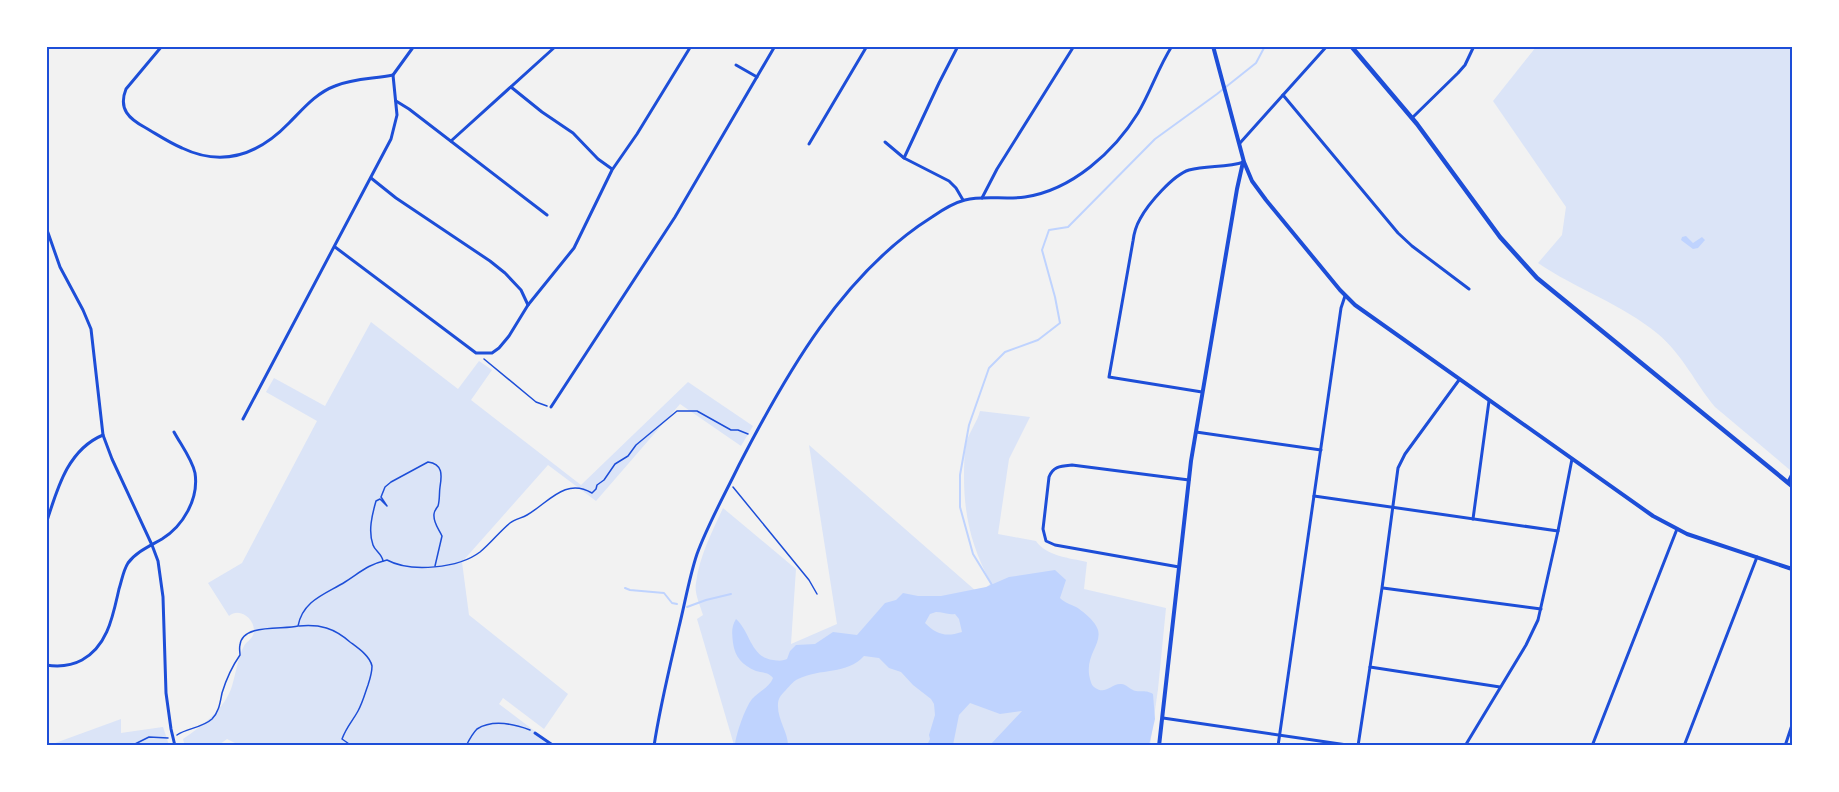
<svg xmlns="http://www.w3.org/2000/svg" width="1839" height="792" font-family="'Asap Condensed',sans-serif">
<style>
.green{fill:#dbe4f7}
.water{fill:#bfd3fe;fill-rule:evenodd}
.lines{fill:none;stroke-linecap:round;stroke-linejoin:round}
.stream{stroke:#bfd3fe;stroke-width:2}
.path{stroke:#1d4ed8;stroke-width:1.5}
.minor{stroke:#1d4ed8;stroke-width:3}
.tertiary{stroke:#1d4ed8;stroke-width:4}
.primary{stroke:#1d4ed8;stroke-width:4.5}
.neatline{fill:none;stroke:#1d4ed8;stroke-width:2}
</style>
<rect width="100%" height="100%" fill="#f2f2f2"/>
<!-- green -->
<g class="green">
<path d="M1536 47H1792V466L1790 470 1715 407C1695 383 1683 355 1658 334 1622 304 1576 289 1538 263L1562 235 1566 207 1493 101Z"/>
<path d="M371 322 458 389 479 361 492 370 471 400 581 485 688 382 753 426 741 446 680 404 596 501 548 465 462 562 469 615 568 694 544 729 503 698 499 704 553 745 241 746 227 739 219 745 185 746 183 739C202 726 225 709 232 686 236 673 238 657 244 646 246 642 251 640 253 635 258 622 241 606 229 616L208 583 242 563 317 421 266 392 274 378 325 406Z"/>
<path d="M980 411 1030 417 1009 459 998 534 1036 541C1046 556 1070 558 1087 562L1084 589 1166 608 1158 689 1150 745H734L697 619 703 615C700 605 694 593 696 583 699 557 712 532 723 508L796 569 791 644 837 624 809 445 976 591 986 588 991 583C972 549 964 516 964 477 964 467 964 456 966 445 968 433 977 423 980 411Z"/>
<polygon points="121,719 121,733 163,727 169,745 47,746"/>
</g>
<!-- water -->
<g class="water">
<polygon points="1686,236 1693,243 1702,237 1705,240 1698,248 1693,249 1681,240 1682,237"/>
<path d="M1055 570 1066 580 1060 598C1065 603 1070 604 1076 607 1083 611 1096 622 1098 630 1102 645 1084 656 1090 679 1091 682 1091 684 1094 687 1105 696 1111 684 1120 684 1126 683 1130 690 1136 691 1143 692 1146 690 1153 694L1155 719 1149 745H990L1022 711 1000 714 970 703 959 715 953 745H927L930 739 929 735 935 715 934 704 931 699 913 685 901 672 889 668 879 658 864 656C847 675 820 668 798 679 793 681 788 688 784 692 781 695 778 699 778 704 777 719 788 732 788 745H735C736 734 745 708 752 699 759 691 769 688 773 678 768 672 763 673 756 671 742 665 735 657 733 643 732 634 731 627 736 619 750 631 751 658 773 660 779 661 782 661 787 659L790 651 796 645 815 644 833 632 857 635 885 603 896 600 903 593 918 596H941L986 587 1009 577ZM936 612C943 612 947 615 955 614L959 619 962 632C946 637 937 635 925 623L930 614Z"/>
</g>
<g class="lines">
<!-- stream -->
<g class="stream">
<polyline points="992,585 973,554 960,507 960,475 969,425 989,368 1005,352 1038,340 1060,323 1055,297 1042,250 1049,230 1068,227 1155,139 1217,94 1256,63 1265,46"/>
<polyline points="625,588 630,590 664,593 672,603 677,604"/>
<polyline points="687,607 706,600 731,594"/>
</g>
<!-- path -->
<g class="path">
<polyline points="484,359 536,402 547,406"/>
<polyline points="733,487 809,580 817,594"/>
<path d="M383 561C382 554 375 551 373 545 368 531 372 515 376 501L380 499 387 506 381 497 385 487 391 482 428 462C443 464 442 475 440 487 439 493 440 500 438 506 436 509 434 511 434 514 433 523 439 529 442 536L435 566"/>
<path d="M299 626C320 624 334 628 350 642 358 648 370 656 372 666 372 672 370 679 368 685 365 693 363 702 358 711 352 722 347 726 342 739L352 746"/>
<path d="M177 735C187 728 202 728 212 719 219 712 220 703 222 693 226 680 233 665 240 655 240 652 239 648 240 645 242 623 284 630 298 626 303 600 326 594 345 582 362 571 367 565 387 560 411 573 459 568 480 552 491 543 500 531 510 523 515 519 522 518 527 515 548 503 565 477 592 493L596 489 597 485 604 480 615 464 628 456 636 445 677 411H697L731 430H738L748 434"/>
<polyline points="131,746 149,737 168,738"/>
<path d="M466 746C469 740 473 733 477 729 493 719 514 724 530 730"/>
</g>
<!-- minor -->
<g class="minor">
<path d="M162 46 126 89C118 109 129 119 146 128 158 135 170 143 182 148 224 168 259 154 289 123 303 109 316 93 335 86 354 78 374 79 393 75"/>
<polyline points="736,65 757,77"/>
<polyline points="511,87 542,112 573,133 598,159 612,169"/>
<polyline points="1283,95 1398,233 1412,246 1469,289"/>
<polyline points="396,101 409,109 547,215"/>
<polyline points="1412,118 1458,73 1465,65 1474,46"/>
<polyline points="451,141 556,46"/>
<polyline points="885,142 904,158 949,181 956,188 963,200"/>
<polyline points="1240,143 1327,46"/>
<polyline points="809,144 867,46"/>
<polyline points="904,158 939,83 958,46"/>
<polyline points="371,178 396,198 490,261 505,273 521,290 528,305"/>
<polyline points="982,198 997,169 1074,46"/>
<polyline points="46,227 60,267 83,310 91,329 103,435 112,459 152,545 158,561 163,597 166,693 171,729 175,746"/>
<polyline points="335,247 476,353 492,353 499,348 509,336 528,305 574,248 612,170 637,134 691,46"/>
<path d="M1202 392 1109 377 1133 241C1134 233 1136 226 1140 219 1148 204 1173 175 1189 170 1207 165 1226 168 1244 162"/>
<polyline points="551,407 675,217 775,46"/>
<polyline points="243,419 391,139 397,115 393,75 414,46"/>
<polyline points="1196,432 1321,450"/>
<polyline points="1788,482 1792,474"/>
<polyline points="1314,496 1558,531"/>
<polyline points="1473,519 1489,401"/>
<path d="M46 524C57 490 67 450 103 435"/>
<path d="M1179 567 1055 545 1046 541 1043 529 1049 477C1053 466 1061 466 1072 465L1189 480"/>
<polyline points="1383,588 1541,609"/>
<path d="M46 665C59 667 71 666 82 660 108 646 113 615 119 589 122 580 123 571 128 563 136 552 150 546 162 539 183 526 199 499 195 473 192 459 181 445 174 432"/>
<polyline points="1370,667 1500,687"/>
<polyline points="1163,718 1354,746"/>
<polyline points="535,733 554,746"/>
<path d="M654 746C660 706 670 666 679 627 685 603 689 578 697 554 708 524 725 494 739 465 786 374 843 273 932 217 942 210 953 203 965 200 984 195 1005 200 1025 197 1072 190 1114 152 1138 113 1151 91 1158 68 1172 46"/>
<polyline points="1278,746 1341,308 1345,296"/>
<polyline points="1358,746 1382,588 1398,468 1405,454 1459,380"/>
<polyline points="1465,746 1526,645 1538,620 1558,531 1572,459"/>
<polyline points="1592,746 1677,529"/>
<polyline points="1684,746 1757,557"/>
<polyline points="1785,746 1792,725"/>
</g>
<!-- tertiary -->
<g class="tertiary">
<polyline points="1213,46 1244,162 1252,181 1266,200 1340,290 1355,305 1653,516 1687,534 1792,569"/>
<polyline points="1159,746 1191,461 1237,189 1243,162"/>
</g>
<!-- primary -->
<polyline class="primary" points="1351,46 1417,124 1500,237 1537,278 1792,486"/>
</g>
<!-- border -->
<rect width="1839" height="792" fill="none" stroke="#ffffff" stroke-width="96"/>
<rect x="48" y="48" width="1743" height="696" class="neatline"/>
</svg>
